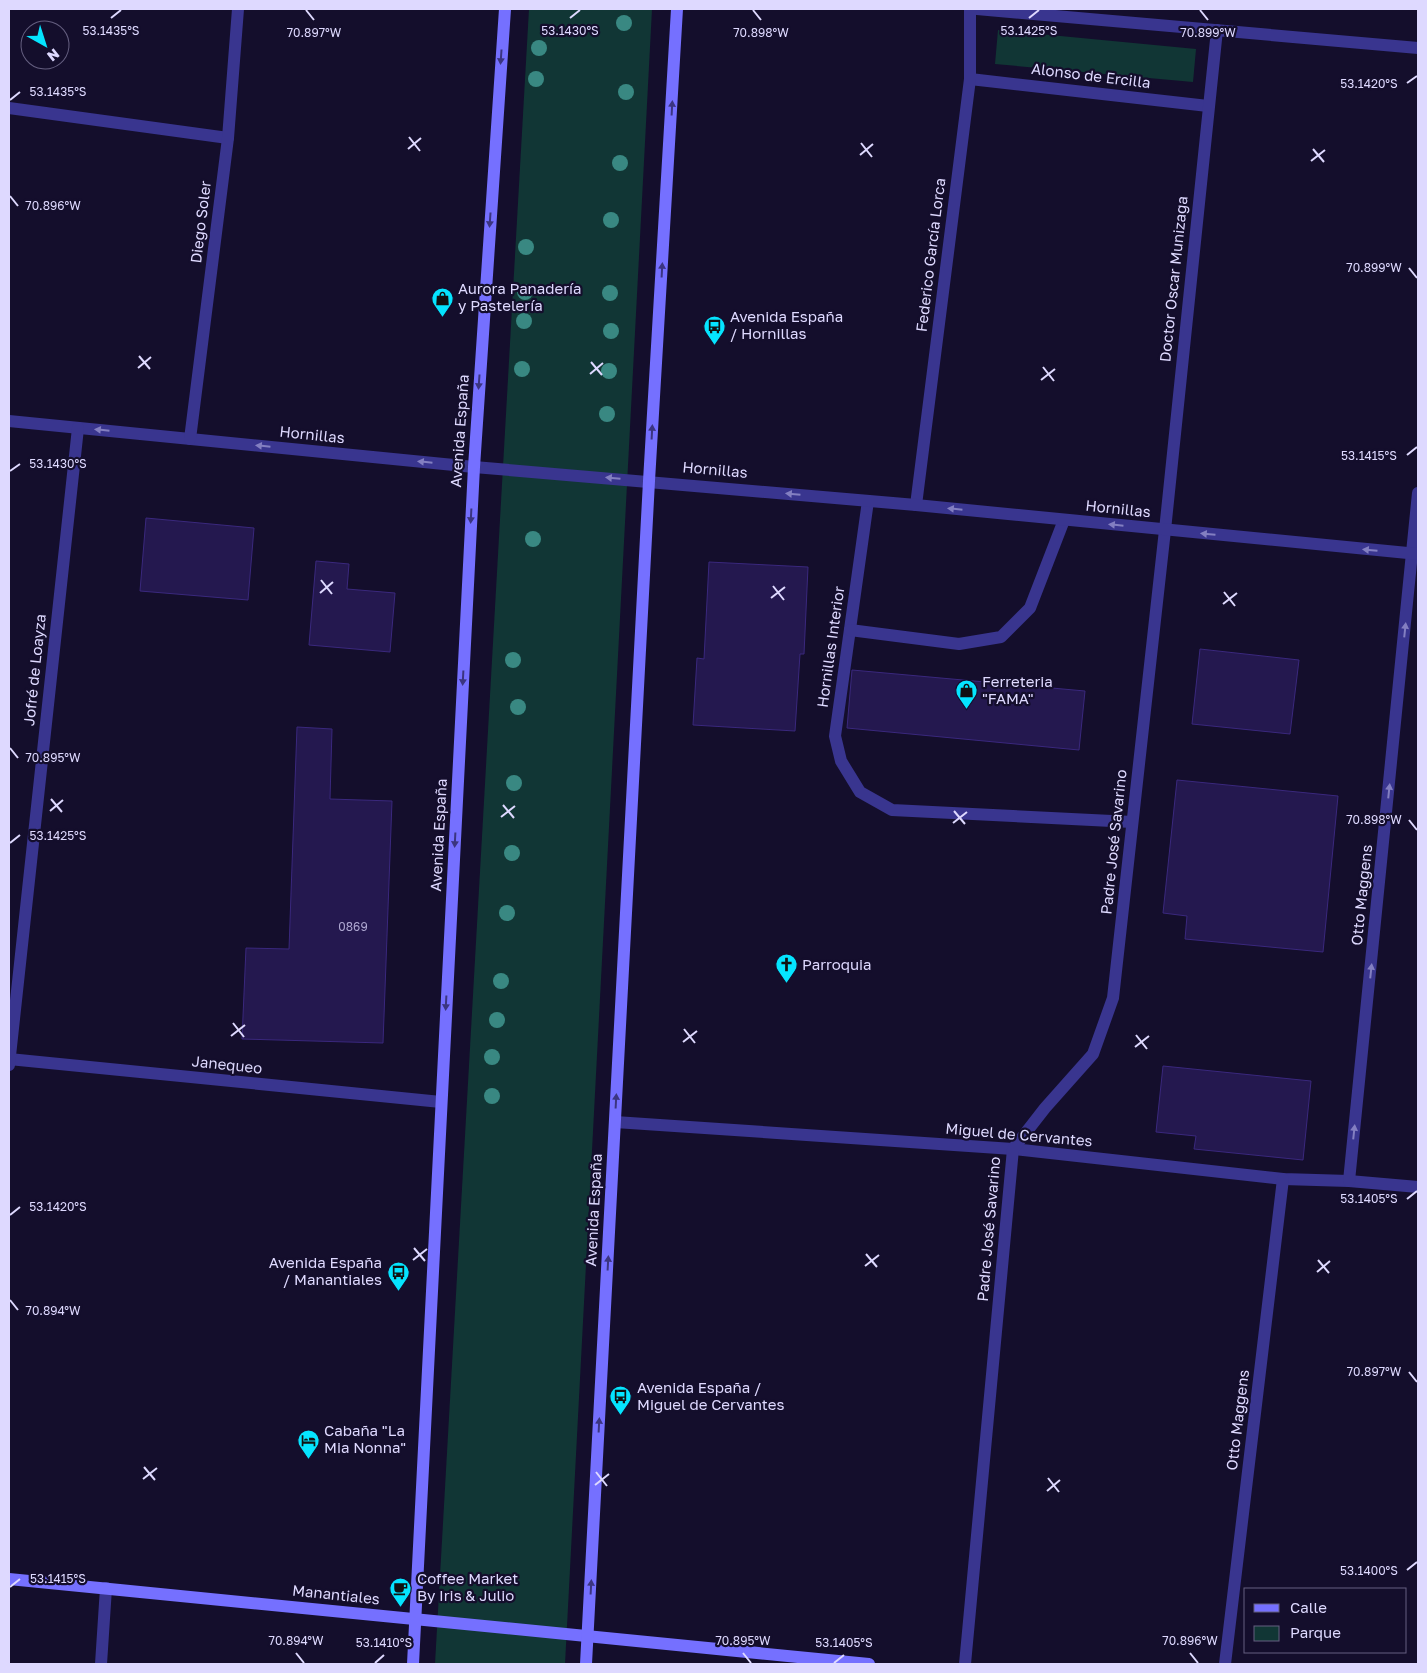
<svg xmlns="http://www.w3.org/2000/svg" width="1427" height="1673" font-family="'Golos Text',sans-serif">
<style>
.green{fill:#113635}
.building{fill:#24184f;stroke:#3a287d}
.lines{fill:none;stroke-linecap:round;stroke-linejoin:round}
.service{stroke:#39358f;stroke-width:12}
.minor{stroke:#39358f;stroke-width:12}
.tertiary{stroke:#39358f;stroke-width:12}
.secondary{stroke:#7570ff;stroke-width:12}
.tree{fill:#398882}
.oneway{fill:#3b3580}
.oneway2{fill:#837fc1}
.ticks{fill:none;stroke:#ded9ff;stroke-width:2}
.labels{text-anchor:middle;stroke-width:4.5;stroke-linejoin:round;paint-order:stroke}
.number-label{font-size:12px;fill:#b0a9d3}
.street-label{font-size:15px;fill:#ded9ff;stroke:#140e2c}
.poi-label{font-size:15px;fill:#ded9ff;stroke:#140e2c;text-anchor:start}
.ticks-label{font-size:12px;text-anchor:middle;fill:#ded9ff;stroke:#140e2c;stroke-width:4.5;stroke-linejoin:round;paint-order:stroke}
</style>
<rect width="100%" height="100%" fill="#140e2c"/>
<!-- green -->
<g class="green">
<polygon points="529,9 652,9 565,1664 435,1664"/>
<polygon points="998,30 1196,49 1193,82 995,64"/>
</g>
<!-- building -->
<g class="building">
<polygon points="146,518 254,528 248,600 140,591"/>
<polygon points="316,561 349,564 347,589 395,593 390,652 309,645"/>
<polygon points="709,562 808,567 804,654 800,654 795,731 693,725 697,658 704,659"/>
<polygon points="1200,649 1299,660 1290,734 1192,724"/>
<polygon points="852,670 1085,691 1079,750 847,728"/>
<polygon points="297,727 332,729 330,799 392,801 383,1043 242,1039 246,948 289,949"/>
<polygon points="1177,780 1338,796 1323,952 1185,939 1187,916 1163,913"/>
<polygon points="1163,1066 1311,1081 1303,1160 1194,1149 1196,1136 1156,1132"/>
</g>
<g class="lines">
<!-- service -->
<g class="service">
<polyline points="868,501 835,736 841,761 860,792 892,810 1132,822"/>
<polyline points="850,630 959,644 1001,637 1030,608 1064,520"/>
</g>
<!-- minor -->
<g class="minor">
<polyline points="977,9 1418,48"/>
<polyline points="970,79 1208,106"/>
<polyline points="9,108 228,138"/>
<polyline points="9,421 474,467"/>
<polyline points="190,439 228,138 238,9"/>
<polyline points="916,505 970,79 970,9"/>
<polyline points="9,1059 441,1102"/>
<polyline points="9,1065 78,428"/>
<polyline points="615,1122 1013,1149 1283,1179 1349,1181 1418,1187"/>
<polyline points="1349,1181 1418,493"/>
<polyline points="101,1664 106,1588"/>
<polyline points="965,1664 1013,1149 1045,1108 1093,1054 1113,998 1165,530 1217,30"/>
<polyline points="1225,1664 1283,1179"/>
</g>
<!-- tertiary -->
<polyline class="tertiary" points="474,467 916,505 1418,554"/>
<!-- secondary -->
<g class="secondary">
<polyline points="9,1579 869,1664"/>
<polyline points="413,1664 474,467 505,9"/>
<polyline points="586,1664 649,481 677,9"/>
</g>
</g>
<!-- trees -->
<g class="tree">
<circle cx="624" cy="23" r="8"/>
<circle cx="539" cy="48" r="8"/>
<circle cx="536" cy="79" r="8"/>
<circle cx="626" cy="92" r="8"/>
<circle cx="620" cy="163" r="8"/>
<circle cx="611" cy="220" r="8"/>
<circle cx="526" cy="247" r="8"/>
<circle cx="525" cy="292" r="8"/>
<circle cx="610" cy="293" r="8"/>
<circle cx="524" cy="321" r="8"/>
<circle cx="611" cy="331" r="8"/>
<circle cx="522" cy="369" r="8"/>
<circle cx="609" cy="371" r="8"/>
<circle cx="607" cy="414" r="8"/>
<circle cx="533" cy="539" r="8"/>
<circle cx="513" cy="660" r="8"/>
<circle cx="518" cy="707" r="8"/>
<circle cx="514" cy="783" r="8"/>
<circle cx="512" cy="853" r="8"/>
<circle cx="507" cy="913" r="8"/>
<circle cx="501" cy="981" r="8"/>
<circle cx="497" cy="1020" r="8"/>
<circle cx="492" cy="1057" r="8"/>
<circle cx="492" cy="1096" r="8"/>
</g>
<!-- one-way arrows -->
<defs><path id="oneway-solid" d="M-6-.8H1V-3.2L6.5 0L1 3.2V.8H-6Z" transform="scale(1.25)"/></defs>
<g class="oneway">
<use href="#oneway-solid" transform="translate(501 57) rotate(94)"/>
<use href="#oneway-solid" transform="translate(672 108) rotate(-87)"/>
<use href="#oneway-solid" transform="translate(490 220) rotate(94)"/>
<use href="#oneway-solid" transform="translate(662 270) rotate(-87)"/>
<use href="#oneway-solid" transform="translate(479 382) rotate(94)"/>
<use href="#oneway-solid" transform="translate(652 432) rotate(-87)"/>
<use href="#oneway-solid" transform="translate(471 516) rotate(93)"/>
<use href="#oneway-solid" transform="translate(463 678) rotate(93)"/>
<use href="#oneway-solid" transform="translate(455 840) rotate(93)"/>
<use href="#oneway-solid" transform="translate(446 1003) rotate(93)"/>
<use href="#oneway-solid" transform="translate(616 1101) rotate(-87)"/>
<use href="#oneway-solid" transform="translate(608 1263) rotate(-87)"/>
<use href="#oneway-solid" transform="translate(599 1425) rotate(-87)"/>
<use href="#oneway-solid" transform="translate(591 1587) rotate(-87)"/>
</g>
<g class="oneway2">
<use href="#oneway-solid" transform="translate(102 430) rotate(-174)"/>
<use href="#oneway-solid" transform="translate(263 446) rotate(-174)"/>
<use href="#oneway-solid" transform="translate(425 462) rotate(-174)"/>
<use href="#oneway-solid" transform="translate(613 478) rotate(-175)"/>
<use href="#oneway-solid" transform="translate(793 494) rotate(-175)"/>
<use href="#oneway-solid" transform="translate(955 509) rotate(-174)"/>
<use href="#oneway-solid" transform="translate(1116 525) rotate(-174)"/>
<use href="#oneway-solid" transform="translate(1208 534) rotate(-175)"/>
<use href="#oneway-solid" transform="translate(1370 550) rotate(-175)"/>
<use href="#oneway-solid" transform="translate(1405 630) rotate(-84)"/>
<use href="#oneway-solid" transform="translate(1389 791) rotate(-84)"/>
<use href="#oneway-solid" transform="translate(1371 971) rotate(-84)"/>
<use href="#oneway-solid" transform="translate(1354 1132) rotate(-84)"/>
</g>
<!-- ticks -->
<path class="ticks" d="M306 10 314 20M753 10 761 20M1200 10 1208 20M111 18 121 10M570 18 580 10M1029 18 1039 10M1407 83 1417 76M10 100 20 92M409 137 420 151M861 143 872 157M408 149 421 138M1313 149 1324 162M860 155 873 144M1311 161 1325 150M10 196 18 206M1409 268 1417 278M139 356 150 369M591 362 602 375M1043 367 1054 381M138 368 151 357M590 374 603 363M1041 380 1055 369M1407 455 1417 447M10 471 20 464M321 580 332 594M773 586 784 600M1224 592 1235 606M320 593 333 582M771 598 785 587M1223 604 1237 593M10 748 18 758M51 799 62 812M503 805 514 818M50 811 63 800M954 811 965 824M501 817 515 806M1409 820 1417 830M953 823 967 812M10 843 20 835M233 1023 244 1037M684 1029 695 1043M1136 1035 1147 1049M231 1036 245 1025M683 1042 697 1031M1135 1047 1149 1036M1407 1199 1417 1191M10 1215 20 1207M414 1248 425 1261M866 1254 877 1267M413 1260 427 1249M1318 1260 1329 1273M865 1266 879 1255M1317 1272 1330 1261M10 1300 18 1310M1409 1372 1417 1382M144 1467 155 1480M596 1472 607 1486M1048 1478 1059 1492M143 1479 157 1468M595 1485 609 1474M1047 1491 1060 1480M1407 1570 1417 1562M10 1587 20 1579M296 1653 304 1663M743 1653 751 1663M1190 1653 1198 1663M375 1663 384 1655M834 1663 844 1655"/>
<!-- icons -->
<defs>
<symbol id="shop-pin" viewBox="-11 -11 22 30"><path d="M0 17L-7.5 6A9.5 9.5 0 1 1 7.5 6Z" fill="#05e4ff" stroke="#140e2c"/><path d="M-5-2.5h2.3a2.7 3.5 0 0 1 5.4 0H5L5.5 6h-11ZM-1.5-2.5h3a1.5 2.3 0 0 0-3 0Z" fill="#111"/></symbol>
<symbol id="bus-pin" viewBox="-11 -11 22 30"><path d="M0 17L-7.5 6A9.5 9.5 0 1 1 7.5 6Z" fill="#05e4ff" stroke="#140e2c"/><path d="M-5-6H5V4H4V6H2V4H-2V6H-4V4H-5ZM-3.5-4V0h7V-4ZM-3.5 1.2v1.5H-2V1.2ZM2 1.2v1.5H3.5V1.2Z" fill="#111"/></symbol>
<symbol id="church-pin" viewBox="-11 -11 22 30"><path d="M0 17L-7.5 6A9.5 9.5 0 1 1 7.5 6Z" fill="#05e4ff" stroke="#140e2c"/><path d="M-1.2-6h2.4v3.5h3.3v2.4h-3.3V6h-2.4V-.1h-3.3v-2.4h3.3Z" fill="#111"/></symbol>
<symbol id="hotel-pin" viewBox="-11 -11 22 30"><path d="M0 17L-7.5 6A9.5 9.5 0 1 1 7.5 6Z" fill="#05e4ff" stroke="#140e2c"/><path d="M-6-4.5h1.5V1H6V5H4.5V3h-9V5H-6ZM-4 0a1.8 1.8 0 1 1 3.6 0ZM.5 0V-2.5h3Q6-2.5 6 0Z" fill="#111"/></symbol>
<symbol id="cafe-pin" viewBox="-11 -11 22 30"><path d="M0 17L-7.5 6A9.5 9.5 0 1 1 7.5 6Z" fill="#05e4ff" stroke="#140e2c"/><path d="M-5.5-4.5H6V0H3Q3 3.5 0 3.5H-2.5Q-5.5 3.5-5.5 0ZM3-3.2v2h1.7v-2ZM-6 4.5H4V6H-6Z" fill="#111"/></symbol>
</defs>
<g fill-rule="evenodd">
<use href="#shop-pin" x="430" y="286" width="25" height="34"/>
<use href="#bus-pin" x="702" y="314" width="25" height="34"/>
<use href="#shop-pin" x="954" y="678" width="25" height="34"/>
<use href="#church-pin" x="774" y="952" width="25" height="34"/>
<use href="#bus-pin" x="386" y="1260" width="25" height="34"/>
<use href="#bus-pin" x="608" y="1384" width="25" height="34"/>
<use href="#hotel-pin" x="296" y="1428" width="25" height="34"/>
<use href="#cafe-pin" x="388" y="1576" width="25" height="34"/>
</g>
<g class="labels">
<!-- number labels -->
<g class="number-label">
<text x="353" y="931">0869</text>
</g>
<!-- street labels -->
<g class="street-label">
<text transform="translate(1091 76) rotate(7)" y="5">Alonso de Ercilla</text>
<text transform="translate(201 222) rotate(-83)" y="5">Diego Soler</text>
<text transform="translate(931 255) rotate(-83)" y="5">Federico García Lorca</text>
<text transform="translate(1174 279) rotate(-84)" y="5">Doctor Oscar Munizaga</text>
<text transform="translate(460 431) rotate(-86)" y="5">Avenida España</text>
<text transform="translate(312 435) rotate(6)" y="5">Hornillas</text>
<text transform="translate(715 470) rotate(5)" y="5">Hornillas</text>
<text transform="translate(1118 509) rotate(6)" y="5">Hornillas</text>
<text transform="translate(831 647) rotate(-82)" y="5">Hornillas Interior</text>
<text transform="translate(35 670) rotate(-84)" y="5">Jofré de Loayza</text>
<text transform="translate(439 835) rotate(-87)" y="5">Avenida España</text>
<text transform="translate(1114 842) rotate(-84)" y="5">Padre José Savarino</text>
<text transform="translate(1362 895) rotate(-84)" y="5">Otto Maggens</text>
<text transform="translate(227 1065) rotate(6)" y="5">Janequeo</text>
<text transform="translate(1019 1135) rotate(5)" y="5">Miguel de Cervantes</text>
<text transform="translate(594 1210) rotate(-87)" y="5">Avenida España</text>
<text transform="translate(989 1229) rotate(-85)" y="5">Padre José Savarino</text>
<text transform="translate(1238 1420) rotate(-83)" y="5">Otto Maggens</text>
<text transform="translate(336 1595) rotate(6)" y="5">Manantiales</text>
</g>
<!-- poi labels -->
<g class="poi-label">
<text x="458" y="294">Aurora Panadería<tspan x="458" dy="17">y Pastelería</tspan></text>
<text x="730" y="322">Avenida España<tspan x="730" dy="17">/ Hornillas</tspan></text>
<text x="982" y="687">Ferreteria<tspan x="982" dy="17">"FAMA"</tspan></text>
<text x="802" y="970">Parroquia</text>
<text x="382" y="1268" text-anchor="end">Avenida España<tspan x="382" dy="17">/ Manantiales</tspan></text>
<text x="637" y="1393">Avenida España /<tspan x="637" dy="17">Miguel de Cervantes</tspan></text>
<text x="324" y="1436">Cabaña "La<tspan x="324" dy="17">Mia Nonna"</tspan></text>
<text x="417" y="1584">Coffee Market<tspan x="417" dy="17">By Iris &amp; Julio</tspan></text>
</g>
</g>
<g class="ticks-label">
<text x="111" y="35">53.1435°S</text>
<text x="570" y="35">53.1430°S</text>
<text x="1029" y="35">53.1425°S</text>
<text x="314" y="37">70.897°W</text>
<text x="761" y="37">70.898°W</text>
<text x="1208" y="37">70.899°W</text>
<text x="1369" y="88">53.1420°S</text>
<text x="58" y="96">53.1435°S</text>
<text x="53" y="210">70.896°W</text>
<text x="1374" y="272">70.899°W</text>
<text x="1369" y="460">53.1415°S</text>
<text x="58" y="468">53.1430°S</text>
<text x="53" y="762">70.895°W</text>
<text x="1374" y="824">70.898°W</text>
<text x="58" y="840">53.1425°S</text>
<text x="1369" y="1203">53.1405°S</text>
<text x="58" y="1211">53.1420°S</text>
<text x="53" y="1315">70.894°W</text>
<text x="1374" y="1376">70.897°W</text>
<text x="1369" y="1575">53.1400°S</text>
<text x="58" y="1583">53.1415°S</text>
<text x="296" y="1645">70.894°W</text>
<text x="743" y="1645">70.895°W</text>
<text x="1190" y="1645">70.896°W</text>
<text x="384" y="1647">53.1410°S</text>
<text x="844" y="1647">53.1405°S</text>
</g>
<!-- border -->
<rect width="1427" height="1673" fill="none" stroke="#ded9ff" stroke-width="20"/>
<!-- legend -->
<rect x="1244" y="1588" width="162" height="65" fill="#140e2c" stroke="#655f80"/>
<rect x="1254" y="1604" width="25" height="8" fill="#7570ff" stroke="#655f80"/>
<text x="1290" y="1613" font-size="15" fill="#ded9ff">Calle</text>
<rect x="1254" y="1626" width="25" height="15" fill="#113635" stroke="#655f80"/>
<text x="1290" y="1638" font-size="15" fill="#ded9ff">Parque</text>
<!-- north arrow -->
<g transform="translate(45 45) rotate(141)"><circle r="24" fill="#140e2c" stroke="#655f80"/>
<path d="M0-4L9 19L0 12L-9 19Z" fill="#05e4ff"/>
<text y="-8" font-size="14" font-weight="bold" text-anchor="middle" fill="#ded9ff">N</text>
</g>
</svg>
